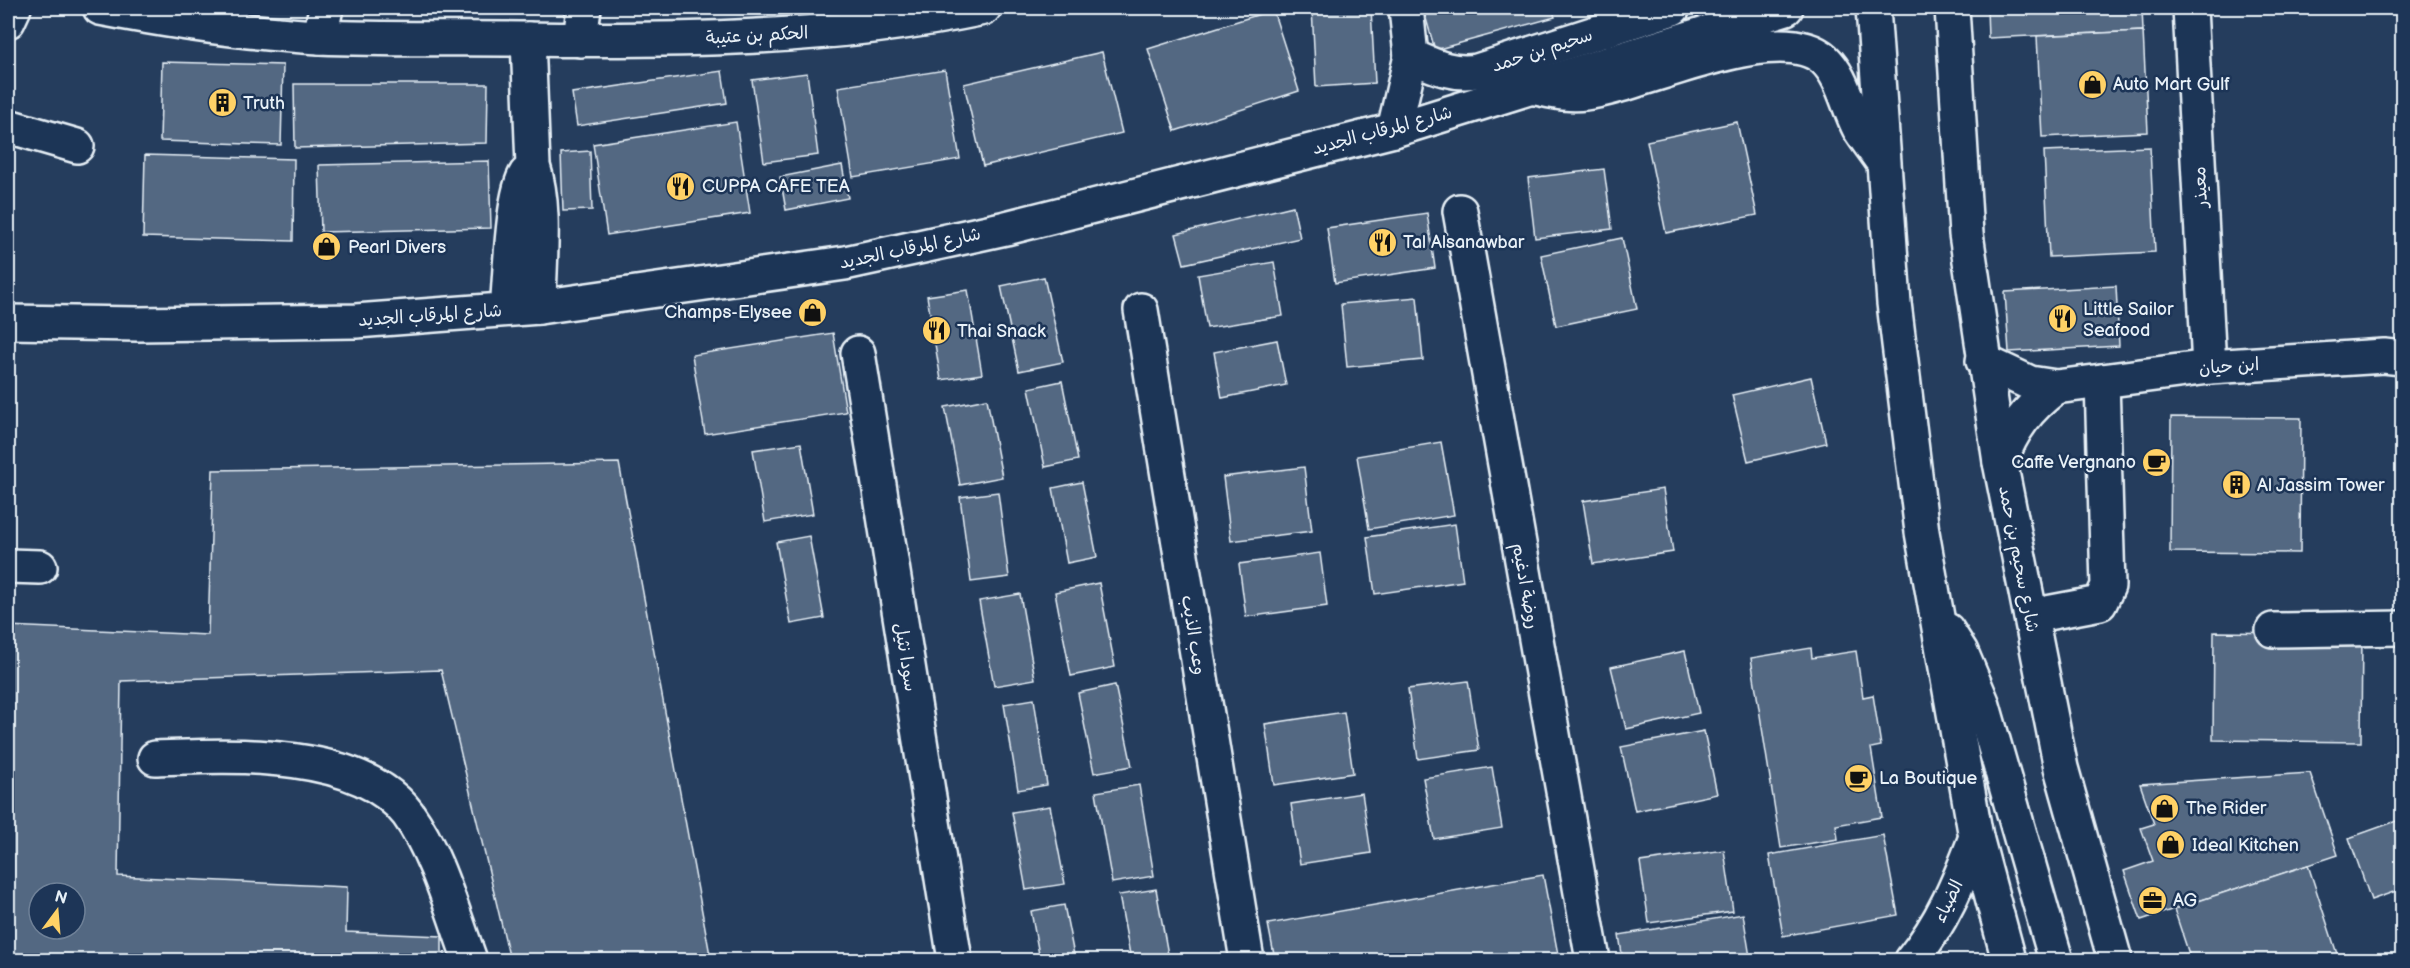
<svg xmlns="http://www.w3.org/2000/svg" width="2410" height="968" font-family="'Balsamiq Sans','Playpen Sans Arabic',sans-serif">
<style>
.building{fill:#536782;stroke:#e8f1f8;stroke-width:1.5;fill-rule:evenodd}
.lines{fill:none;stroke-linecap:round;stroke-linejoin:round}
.minor-casing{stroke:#e8f1f8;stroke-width:38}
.highway-casing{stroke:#e8f1f8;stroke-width:38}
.minor{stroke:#1d3557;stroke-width:33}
.highway{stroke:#1d3557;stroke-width:33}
.labels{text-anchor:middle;stroke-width:5;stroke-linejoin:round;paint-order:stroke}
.street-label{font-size:18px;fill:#e8f1f8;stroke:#1d3557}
.poi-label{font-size:18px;fill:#e8f1f8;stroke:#1d3557;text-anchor:start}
</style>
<rect width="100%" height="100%" fill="#253d5d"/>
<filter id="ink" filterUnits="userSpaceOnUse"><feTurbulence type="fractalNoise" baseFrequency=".0167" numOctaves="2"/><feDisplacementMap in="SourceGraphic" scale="12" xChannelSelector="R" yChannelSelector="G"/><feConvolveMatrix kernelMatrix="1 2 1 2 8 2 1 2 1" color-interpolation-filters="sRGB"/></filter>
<g filter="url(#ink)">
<!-- building -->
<g class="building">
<polygon points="498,8 540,8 535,11"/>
<polygon points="1312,8 1371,8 1375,83 1316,87"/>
<polygon points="1423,8 1552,8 1555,17 1435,50"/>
<polygon points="1987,8 2142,8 2143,31 1988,38"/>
<polygon points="1273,10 1299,91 1175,131 1148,49"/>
<polygon points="2143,31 2148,132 2042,137 2037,36"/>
<polygon points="1102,52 1122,133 983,166 964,84"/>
<polygon points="162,62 283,65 281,145 160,141"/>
<polygon points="945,70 960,159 853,177 838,87"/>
<polygon points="722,71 727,103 577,126 572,93"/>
<polygon points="807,73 818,155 764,162 752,80"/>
<polygon points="294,84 488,84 487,143 295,148"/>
<polygon points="736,122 750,213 607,235 593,144"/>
<polygon points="1737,122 1757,215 1666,233 1647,141"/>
<polygon points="2150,147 2155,252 2049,257 2044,151"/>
<polygon points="590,151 592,210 563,211 561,153"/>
<polygon points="145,155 294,159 293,241 143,237"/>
<polygon points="489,161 491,228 321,232 319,165"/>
<polygon points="842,165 848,198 786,210 780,177"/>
<polygon points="1604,169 1612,229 1535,238 1528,178"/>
<polygon points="1293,206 1300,238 1184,264 1176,234"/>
<polygon points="1427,213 1435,268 1335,283 1327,228"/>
<polygon points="1622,238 1637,309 1556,326 1541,255"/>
<polygon points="1274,262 1283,316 1207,328 1198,275"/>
<polygon points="1044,277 1063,362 1019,371 1001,286"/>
<polygon points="2116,286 2119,346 2009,352 2005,292"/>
<polygon points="968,290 982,374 941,380 927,296"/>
<polygon points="1417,297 1423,360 1347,367 1341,304"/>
<polygon points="833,333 846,412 705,434 692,355"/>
<polygon points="1277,340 1286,385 1222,398 1214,352"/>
<polygon points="1811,377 1826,443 1748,461 1732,395"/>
<polygon points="1062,381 1078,460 1045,467 1029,388"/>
<polygon points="987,399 1002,477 960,485 945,407"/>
<polygon points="2171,417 2301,418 2300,553 2170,552"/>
<polygon points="1441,442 1454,515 1369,529 1357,456"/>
<polygon points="801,443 813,514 765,522 753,450"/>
<path d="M619 463 711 960H510L441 670 121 681 118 876 347 887 346 932 442 936V952L452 960H8V626L208 635 213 470ZM39 893H75V929H39Z"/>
<polygon points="1304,467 1312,531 1231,541 1223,477"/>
<polygon points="1082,482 1097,557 1067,563 1053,488"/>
<polygon points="1663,489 1673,552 1593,564 1583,501"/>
<polygon points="998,492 1009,577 971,582 960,497"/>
<polygon points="1455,524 1463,581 1375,594 1367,537"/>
<polygon points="809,536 824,618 791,624 776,542"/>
<polygon points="1320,553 1327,606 1246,617 1239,564"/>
<polygon points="1099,583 1115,667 1071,676 1055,592"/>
<polygon points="1020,594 1035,679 994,686 979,601"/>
<polygon points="2214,632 2362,634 2361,742 2213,740"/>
<polygon points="1811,648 1812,658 1856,651 1863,697 1873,695 1881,746 1871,748 1882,817 1836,825 1838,839 1781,848 1751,658"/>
<polygon points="1685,651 1699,713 1626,729 1611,667"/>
<polygon points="1468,681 1479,750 1418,759 1408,689"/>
<polygon points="1115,685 1132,766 1094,773 1078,693"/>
<polygon points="1034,699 1047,785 1018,790 1004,704"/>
<polygon points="1344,712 1353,773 1274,785 1265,724"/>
<polygon points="1704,731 1717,794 1635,811 1621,747"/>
<polygon points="1492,767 1502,828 1434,839 1423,778"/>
<polygon points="2310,773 2338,855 2141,920 2124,871 2153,861 2141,828 2154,824 2140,784"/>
<polygon points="1139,785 1154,876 1112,883 1096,792"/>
<polygon points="1362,793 1371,853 1300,864 1291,804"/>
<polygon points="1050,806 1065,884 1026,890 1012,812"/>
<polygon points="2402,819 2402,889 2371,900 2349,838"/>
<polygon points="1883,835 1898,915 1783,936 1769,855"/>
<polygon points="1724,850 1733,911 1649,923 1640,862"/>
<polygon points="2308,865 2339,960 2191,960 2174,909"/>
<polygon points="1543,875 1559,960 1275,960 1268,924"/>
<polygon points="1156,889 1169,960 1131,960 1119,895"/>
<polygon points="1064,905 1075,960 1040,960 1031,911"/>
<polygon points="1743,914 1750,957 1729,960 1623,960 1619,935"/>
</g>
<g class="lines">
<defs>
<g id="minor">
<path d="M100 8C173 22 246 33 320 37 386 40 453 38 519 39 675 41 831 40 984 8"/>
<polyline points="2190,8 2209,367"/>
<polyline points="8,21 14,8"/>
<polyline points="320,37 326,8"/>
<path d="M528 39 533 166C547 209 539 262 539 307"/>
<polyline points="580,40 584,8"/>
<path d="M1411 56C1434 66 1452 75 1477 71L1673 8"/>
<polyline points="8,126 77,146"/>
<polyline points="1394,130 1411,56 1406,8"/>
<polyline points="1460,211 1593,960"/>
<path d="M507 309C510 281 512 194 526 174"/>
<polyline points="1141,310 1247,960"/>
<polyline points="8,322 138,324 356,321 539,307 845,263 1006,228 1394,130 1786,8"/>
<polyline points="858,353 955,960"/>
<polyline points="1983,361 2030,383 2056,387 2209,367 2384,356 2402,358"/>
<path d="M2000 462C2012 429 2028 408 2056 387"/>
<polyline points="8,566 40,567"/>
<polyline points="2031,616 2100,603 2108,586 2102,381"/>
<polyline points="2273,630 2402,628"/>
<path d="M155 758C229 755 359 748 408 814 437 854 453 914 470 960"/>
<path d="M1912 960C1942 923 1959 882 1976 837"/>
</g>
<g id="highway">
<polyline points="1873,8 1894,303 1922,532 1976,837 2009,960"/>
<polyline points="1952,8 1966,234 2000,462 2061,768 2115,960"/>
<path d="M1531 87C1548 90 1567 96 1585 93 1643 86 1777 18 1824 59 1843 77 1847 105 1859 128 1865 138 1873 148 1880 158"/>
<polyline points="1947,630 1961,652 1982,702 2056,960"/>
</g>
</defs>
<!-- minor casing -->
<use href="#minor" class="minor-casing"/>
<!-- highway casing -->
<use href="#highway" class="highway-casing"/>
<!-- minor -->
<use href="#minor" class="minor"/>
<!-- highway -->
<use href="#highway" class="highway"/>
</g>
</g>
<!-- icons -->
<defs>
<symbol id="shop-disc" viewBox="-11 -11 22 22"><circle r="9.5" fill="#ffd166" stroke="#1d3557"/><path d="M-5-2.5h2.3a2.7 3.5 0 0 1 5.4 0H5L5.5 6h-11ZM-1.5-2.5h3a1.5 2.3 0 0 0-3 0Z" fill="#111"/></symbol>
<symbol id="building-disc" viewBox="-11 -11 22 22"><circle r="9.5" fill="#ffd166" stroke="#1d3557"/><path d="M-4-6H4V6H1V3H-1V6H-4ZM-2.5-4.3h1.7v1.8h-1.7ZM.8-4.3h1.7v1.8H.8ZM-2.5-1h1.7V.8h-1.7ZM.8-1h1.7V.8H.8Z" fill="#111"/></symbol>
<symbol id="restaurant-disc" viewBox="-11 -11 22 22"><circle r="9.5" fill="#ffd166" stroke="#1d3557"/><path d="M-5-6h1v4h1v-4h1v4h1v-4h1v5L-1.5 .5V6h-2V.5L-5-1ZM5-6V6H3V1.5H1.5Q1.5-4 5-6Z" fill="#111"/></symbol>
<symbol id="cafe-disc" viewBox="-11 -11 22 22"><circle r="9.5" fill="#ffd166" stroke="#1d3557"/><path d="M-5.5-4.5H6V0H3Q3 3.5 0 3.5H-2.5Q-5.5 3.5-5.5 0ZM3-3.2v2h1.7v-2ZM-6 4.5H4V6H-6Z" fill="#111"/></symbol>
<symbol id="office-disc" viewBox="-11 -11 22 22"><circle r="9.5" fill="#ffd166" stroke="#1d3557"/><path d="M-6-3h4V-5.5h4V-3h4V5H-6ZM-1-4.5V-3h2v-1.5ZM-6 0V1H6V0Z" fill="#111"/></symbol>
</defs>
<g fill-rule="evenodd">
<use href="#shop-disc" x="2076" y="68" width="33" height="33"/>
<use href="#building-disc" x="206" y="86" width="33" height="33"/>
<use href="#restaurant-disc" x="664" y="170" width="33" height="33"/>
<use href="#restaurant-disc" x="1366" y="226" width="33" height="33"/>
<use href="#shop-disc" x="310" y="230" width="33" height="33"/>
<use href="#shop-disc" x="796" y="296" width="33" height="33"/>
<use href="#restaurant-disc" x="2046" y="302" width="33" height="33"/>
<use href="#restaurant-disc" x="920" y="314" width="33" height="33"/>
<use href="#cafe-disc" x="2140" y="446" width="33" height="33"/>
<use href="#building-disc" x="2220" y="468" width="33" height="33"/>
<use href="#cafe-disc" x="1842" y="762" width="33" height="33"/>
<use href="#shop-disc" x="2148" y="792" width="33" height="33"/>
<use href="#shop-disc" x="2154" y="828" width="33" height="33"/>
<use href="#office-disc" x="2136" y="884" width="33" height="33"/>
</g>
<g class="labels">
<!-- street labels -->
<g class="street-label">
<text transform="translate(757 35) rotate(-3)" y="6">الحكم بن عتيبة</text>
<text transform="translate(1542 50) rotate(-18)" y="6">سحيم بن حمد</text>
<text transform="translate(1382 130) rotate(-15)" y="6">شارع المرقاب الجديد</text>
<text transform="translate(2200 187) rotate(-93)" y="6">معيذر</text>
<text transform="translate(910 248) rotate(-12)" y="6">شارع المرقاب الجديد</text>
<text transform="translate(430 315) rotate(-4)" y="6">شارع المرقاب الجديد</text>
<text transform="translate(2229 366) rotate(-4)" y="6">ابن حيان</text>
<text transform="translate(2019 559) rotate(79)" y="6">شارع سحيم بن حمد</text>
<text transform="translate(1526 586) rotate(80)" y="6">روضة ادغيم</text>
<text transform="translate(1194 635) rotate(81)" y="6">وعب الذيب</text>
<text transform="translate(906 657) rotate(81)" y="6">سودا نثيل</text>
<text transform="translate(1948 901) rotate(-64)" y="6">الضياء</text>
</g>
<!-- poi labels -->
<g class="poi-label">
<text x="2113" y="90">Auto Mart Gulf</text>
<text x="243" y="109">Truth</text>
<text x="702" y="192">CUPPA CAFE TEA</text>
<text x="1403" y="248">Tal Alsanawbar</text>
<text x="348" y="253">Pearl Divers</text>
<text x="2083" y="315">Little Sailor<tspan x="2083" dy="21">Seafood</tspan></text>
<text x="792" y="318" text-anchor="end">Champs-Elysee</text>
<text x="957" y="337">Thai Snack</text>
<text x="2136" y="468" text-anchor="end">Caffe Vergnano</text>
<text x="2257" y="491">Al Jassim Tower</text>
<text x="1879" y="784">La Boutique</text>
<text x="2186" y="814">The Rider</text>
<text x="2192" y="851">Ideal Kitchen</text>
<text x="2173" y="906">AG</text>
</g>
</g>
<!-- margin -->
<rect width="2410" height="968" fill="none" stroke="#1d3557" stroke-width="30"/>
<rect x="15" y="15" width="2380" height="938" fill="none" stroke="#e8f1f8" stroke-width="2" filter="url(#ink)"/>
<!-- north arrow -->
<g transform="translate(57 911) rotate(16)"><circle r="28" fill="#1d3557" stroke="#6e8097" stroke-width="1.5"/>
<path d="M0-4.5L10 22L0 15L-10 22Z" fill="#ffd166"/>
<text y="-9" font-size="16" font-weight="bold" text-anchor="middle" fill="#e8f1f8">N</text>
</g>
</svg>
